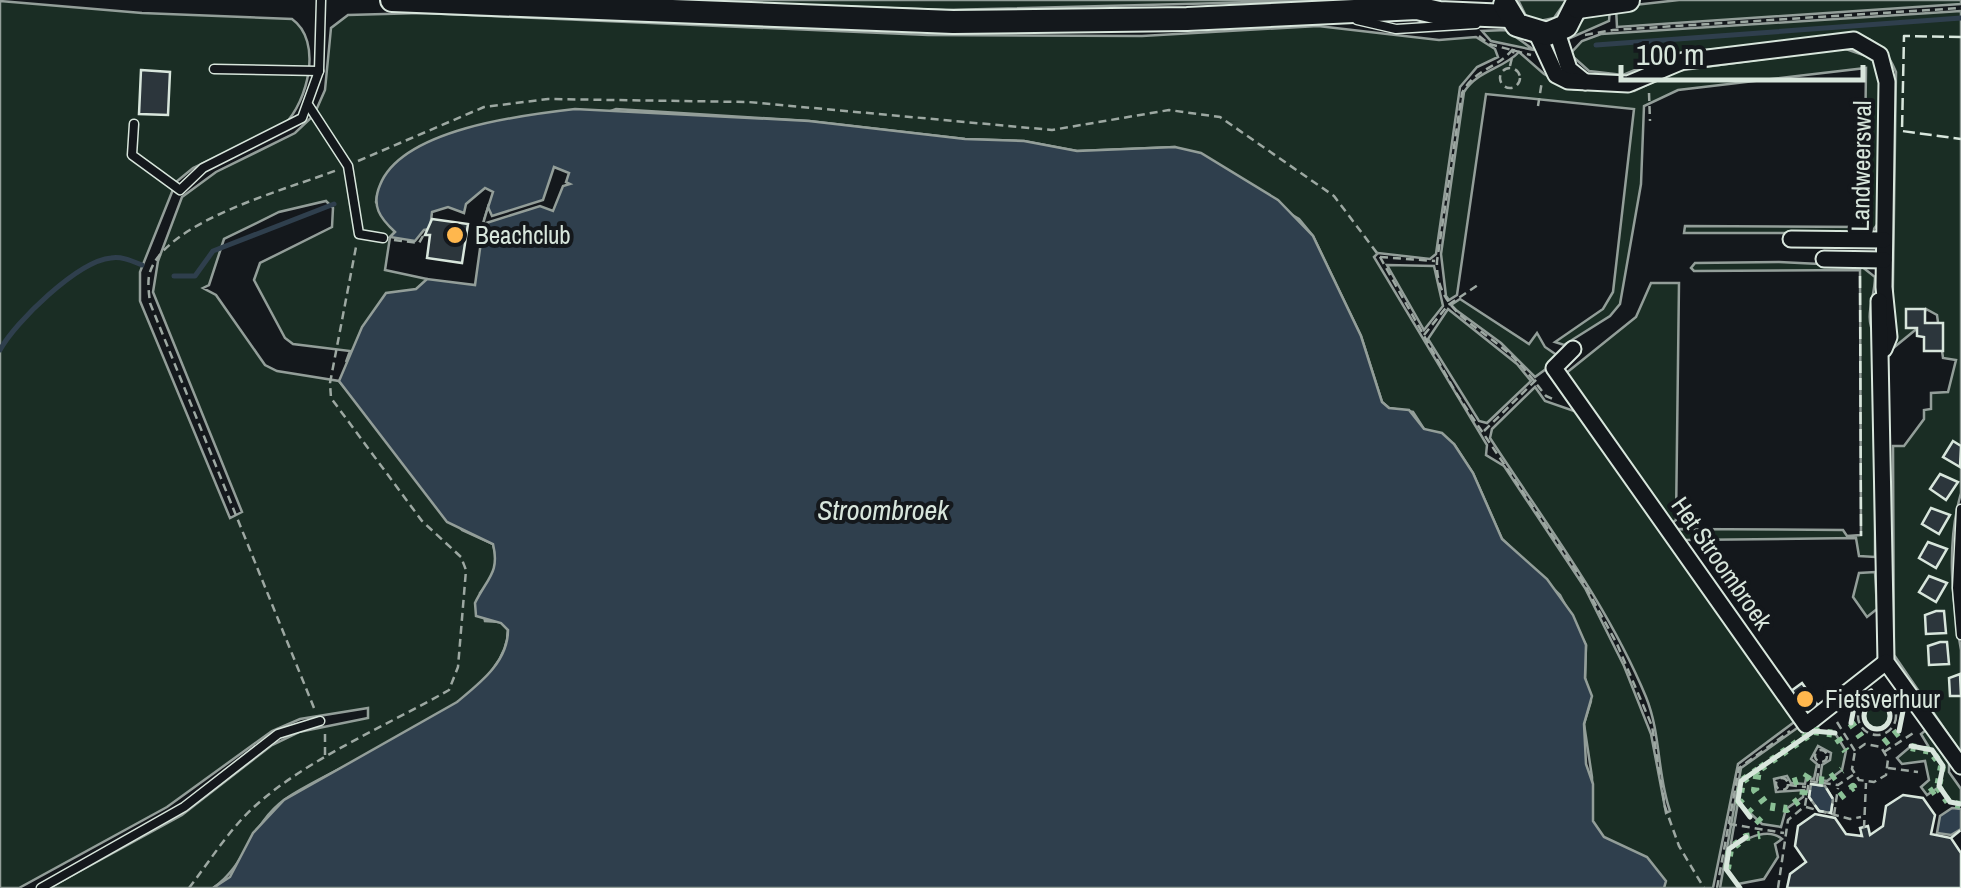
<svg xmlns="http://www.w3.org/2000/svg" width="1961" height="888" font-family="'Archivo Narrow',sans-serif">
<style>
.green{fill:#1a2d24;stroke:#939e99;stroke-width:2.5}
.water{fill:#2f3f4d;stroke:#939e99;stroke-width:2.5}
.pier{fill:#14181c;stroke:#939e99;stroke-width:2.5}
.lines{fill:none;stroke-linecap:round;stroke-linejoin:round}
.stream{stroke:#2f3f4d;stroke-width:5}
.building{fill:#2c363c;stroke:#d8e6dc;stroke-width:2.5}
.lane-casing{stroke:#d8e6dc;stroke-width:11}
.street-casing{stroke:#d8e6dc;stroke-width:19}
.primary-casing{stroke:#d8e6dc;stroke-width:26}
.path{stroke:#9da8a2;stroke-width:2.5;stroke-dasharray:8 5;stroke-linecap:butt}
.lane{stroke:#14181c;stroke-width:8}
.street{stroke:#14181c;stroke-width:15}
.primary{stroke:#14181c;stroke-width:22}
.hedge{stroke:#8ac095;stroke-width:8;stroke-dasharray:5 8;stroke-linecap:butt}
.fence{stroke:#d8e6dc;stroke-width:2.5;stroke-dasharray:12 5;stroke-linecap:butt}
.wall{stroke:#d8e6dc;stroke-width:5}
.poi-dot{fill:#ffb74d;stroke:#14181c;stroke-width:4}
.labels{text-anchor:middle;stroke-width:8;stroke-linejoin:round;paint-order:stroke}
.street-label{font-size:25px;fill:#d8e6dc;stroke:#14181c}
.poi-label{font-size:25px;fill:#d8e6dc;stroke:#14181c;text-anchor:start}
.water-label{font-size:28px;font-style:italic;fill:#d8e6dc;stroke:#14181c}
</style>
<rect width="100%" height="100%" fill="#14181c"/>
<!-- green -->
<g class="green">
<polygon points="650,0 1341,0 946,10"/>
<polygon points="1518,0 1566,0 1566,1 1554,18 1540,21 1526,16"/>
<polygon points="1679,0 1961,0 1961,4 1617,27 1616,7"/>
<path d="M0 1 142 13 292 19C323 41 308 101 284 125L193 168 176 182 140 272V301L230 518 242 512 153 292 158 261 182 197 216 172 295 133 314 115 325 90 331 28 348 15 421 13 928 35 1142 36 1318 26 1439 40 1476 37 1495 49 1498 57 1477 67 1460 87 1436 254 1430 259 1378 253 1374 257 1487 445 1486 455 1504 466 1585 588 1624 666 1651 734 1666 813 1670 811C1657 774 1661 734 1646 697 1607 603 1545 523 1490 438L1492 429 1535 387 1545 401 1580 413 1797 720 1738 764 1713 888H1643L1593 858 1592 777 1584 724 1591 701 1585 678 1586 645 1560 595 1502 539 1473 473 1454 444 1424 429 1413 412 1389 408 1382 402 1361 336 1313 236 1299 219 1175 147 1077 151 1024 141 965 139 809 121 616 109 377 196 376 202 395 232 390 237 385 270 427 279 346 362 350 351 293 344 285 338 254 280 260 263 332 227 333 208 326 201 279 212 224 239 209 285 203 288 216 295 265 365 277 371 339 381 462 530 493 544C499 566 496 576 480 593L485 621 501 622 508 629C509 706 338 761 284 800 251 824 246 866 213 888H49L182 815 272 745 299 732 368 718V708L300 719 272 731 167 807 19 888H0Z"/>
<polygon points="1610,8 1609,21 1568,39 1586,15"/>
<path d="M1961 11V493C1946 545 1952 598 1961 650 1961 682 1961 720 1961 753L1894 655 1893 446H1904L1924 419V410L1931 409V393L1948 392 1956 360 1943 358 1937 315 1926 309 1919 327 1892 349 1896 72C1888 53 1879 41 1858 35L1676 53 1623 75 1589 71 1570 54 1582 41 1601 34Z"/>
<polygon points="1506,30 1534,50 1491,41 1482,31"/>
<path d="M1843 48 1875 59 1880 70 1879 222 1871 233H1684L1685 226 1864 227 1866 68 1678 90 1644 106 1641 184 1620 304 1610 316 1564 345 1555 342 1603 309 1613 292 1634 109 1486 94 1457 295 1449 300 1446 296 1441 254 1464 92C1478 70 1503 69 1519 52L1544 74 1573 89 1634 91 1676 71Z"/>
<path d="M1779 262 1861 266 1875 277C1875 299 1863 316 1875 336V557L1859 556 1856 538 1683 540 1676 529 1843 530 1847 536 1861 535 1860 270 1694 271 1691 268 1695 263Z"/>
<polygon points="1387,265 1434,266 1443,306 1424,330"/>
<polygon points="1651,283 1679,283 1676,520 1671,524 1565,374 1636,317"/>
<polygon points="1460,299 1529,344 1537,333 1545,347 1561,358 1535,377 1501,343 1456,310 1451,305"/>
<polygon points="1448,309 1517,364 1531,381 1487,423 1479,421 1428,339"/>
<polygon points="1875,572 1877,609 1867,617 1853,597 1859,573"/>
<circle cx="1877" cy="716" r="13"/>
<path d="M1800 726 1807 735 1814 731 1835 733 1846 751 1842 770 1827 781 1820 780 1822 765 1830 760 1831 753 1818 746 1811 759 1817 764 1814 779 1806 778 1805 784 1791 783 1787 776 1774 779 1776 792 1804 790 1803 797 1786 809 1781 827 1762 824 1738 802 1730 849C1746 838 1768 827 1782 839L1775 844 1778 857 1764 879 1738 884 1740 888H1720L1741 768Z"/>
<polygon points="1926,730 1949,762 1949,772 1961,789 1961,804 1950,802 1939,787 1927,795 1921,787 1929,780 1925,761 1902,764 1897,758 1911,746 1930,749 1921,734"/>
</g>
<!-- water -->
<g class="water">
<path d="M575 109 809 121 965 139 1024 141 1077 151 1175 147 1201 153 1278 200 1313 236 1361 336 1382 402 1389 408 1409 410 1424 429 1442 433 1454 444 1473 473 1502 539 1547 579 1573 615 1586 645 1585 678 1592 696 1584 724 1586 764 1593 784V821L1604 837 1647 857 1666 881 1664 888H213L230 877 253 833 284 800 457 702C480 683 508 662 508 630L501 623 476 616 475 603C487 578 500 573 493 544L447 522 339 381 362 327 386 293 416 289 427 279 475 285 484 220 493 192 485 188 466 204 464 213 448 207 432 212 430 229 424 230 415 241 390 237 395 232C380 218 371 206 380 185 402 129 522 115 575 109Z"/>
<polygon points="1811,784 1825,786 1833,799 1831,813 1819,811 1809,797"/>
<polygon points="1952,808 1961,809 1961,829 1951,835 1937,833 1940,816"/>
</g>
<!-- pier -->
<polygon class="pier" points="554,167 569,173 566,182 570,184 563,186 553,211 540,206 483,224 488,207 492,216 543,200"/>
<g class="lines">
<!-- stream -->
<g class="stream">
<polyline points="1596,45 1961,18"/>
<polyline points="174,276 195,276 213,251 334,204"/>
<path d="M0 350C15 322 78 261 111 258 121 256 132 261 142 265"/>
</g>
</g>
<!-- building -->
<g class="building">
<polygon points="141,70 170,72 168,115 139,114"/>
<polygon points="432,219 468,224 462,263 427,258 430,235 425,235"/>
<polygon points="1906,309 1925,309 1925,323 1943,323 1943,351 1924,351 1924,337 1917,336 1917,328 1906,328"/>
<polygon points="1953,441 1961,446 1960,467 1943,457"/>
<polygon points="1940,474 1958,482 1946,500 1930,489"/>
<polygon points="1931,508 1950,515 1939,534 1922,524"/>
<polygon points="1928,542 1947,549 1936,568 1919,558"/>
<polygon points="1929,576 1947,583 1936,602 1919,592"/>
<polygon points="1936,611 1944,611 1946,633 1926,634 1925,615"/>
<polygon points="1940,642 1947,642 1949,664 1929,665 1928,646"/>
<polygon points="1960,674 1961,696 1950,696 1949,678"/>
<polygon points="1802,683 1819,707 1808,715 1791,691"/>
<polygon points="1903,795 1923,798 1935,815 1931,834 1951,838 1961,853 1961,888 1787,888 1790,874 1806,862 1795,846 1798,826 1815,814 1835,818 1846,834 1862,836 1860,828 1868,826 1870,835 1883,826 1886,806"/>
</g>
<g class="lines">
<defs>
<g id="lane">
<polyline points="1357,20 1396,29 1476,24"/>
<polyline points="214,69 319,71"/>
<polyline points="309,106 348,166 359,234 383,238"/>
<polyline points="134,124 132,155 180,190 203,168 302,118 319,71 321,0"/>
<polyline points="1961,509 1957,588 1961,635"/>
<polyline points="41,888 184,807 278,734 320,721"/>
</g>
<g id="street">
<polyline points="1557,32 1569,69 1585,82"/>
<polyline points="1537,34 1556,75 1568,81 1628,84 1683,61 1854,40 1880,55 1887,82 1884,287 1889,337 1884,349"/>
<polyline points="1791,239 1884,240"/>
<polyline points="1824,259 1884,260"/>
<polyline points="1879,301 1886,662 1961,766"/>
<polyline points="1573,349 1554,368 1806,725 1886,662"/>
</g>
<g id="primary">
<polyline points="392,0 953,22 1187,19 1417,8 1439,13 1509,16"/>
<polyline points="1505,5 1517,25 1547,34 1566,26 1579,0"/>
<polyline points="1578,7 1628,0"/>
</g>
</defs>
<!-- lane casing -->
<use href="#lane" class="lane-casing"/>
<!-- street casing -->
<use href="#street" class="street-casing"/>
<!-- primary casing -->
<use href="#primary" class="primary-casing"/>
<!-- path -->
<g class="path">
<polyline points="1585,35 1613,30 1961,8"/>
<polyline points="1479,36 1489,44 1531,55"/>
<path d="M1513 49C1497 69 1474 69 1462 93L1437 261C1435 308 1473 323 1505 350 1521 363 1533 380 1546 396L1555 400"/>
<polyline points="1510,66 1514,49"/>
<circle cx="1510" cy="78" r="10"/>
<polyline points="1649,93 1650,121"/>
<polyline points="1538,106 1542,81"/>
<polyline points="358,161 484,107 548,99 748,102 1052,130 1169,110 1220,117 1334,196 1380,257 1456,393 1581,578 1617,644 1652,726 1665,807 1679,846 1704,888"/>
<polyline points="394,240 419,243 423,236"/>
<polyline points="1380,257 1435,261"/>
<polyline points="1424,335 1448,305 1478,285"/>
<polyline points="1484,431 1539,377"/>
<circle cx="1877" cy="716" r="19"/>
<path d="M314 708 150 303C149 293 147 281 150 272 167 220 289 189 337 170"/>
<polyline points="1837,722 1855,751 1865,744 1881,747 1888,759 1886,775 1874,782 1859,780 1852,769 1855,751"/>
<polyline points="325,734 325,757"/>
<circle cx="1821" cy="756" r="6"/>
<polyline points="1884,752 1915,732"/>
<polyline points="1888,768 1918,772"/>
<circle cx="1782" cy="784" r="6"/>
<polyline points="1817,781 1819,764"/>
<polyline points="1789,785 1806,787"/>
<polyline points="1806,807 1850,819 1861,817"/>
<polyline points="1834,815 1838,788"/>
<polyline points="1729,824 1784,833"/>
<polyline points="1864,828 1866,783"/>
<path d="M189 888C206 866 222 841 241 820 290 766 385 727 449 690L458 667 466 570 461 557 422 521 331 398 330 383 356 247"/>
<polyline points="1717,888 1739,768 1790,731"/>
<polyline points="1778,888 1788,820 1805,806 1809,781 1838,785 1853,775"/>
</g>
<!-- lane -->
<use href="#lane" class="lane"/>
<!-- street -->
<use href="#street" class="street"/>
<!-- primary -->
<use href="#primary" class="primary"/>
<!-- hedge -->
<g class="hedge">
<polyline points="1851,723 1861,737"/>
<polyline points="1884,743 1899,731"/>
<polyline points="1911,747 1931,751 1942,766 1938,787 1927,795"/>
<polyline points="1758,770 1742,781 1739,801 1762,824"/>
<polyline points="1819,780 1827,781 1842,770"/>
<polyline points="1793,782 1806,778 1811,770"/>
<polyline points="1938,787 1949,803 1961,805"/>
<polyline points="1804,790 1803,797 1787,809 1767,806 1755,790 1758,770 1814,731 1835,734 1846,751"/>
<polyline points="1840,797 1853,787 1855,795"/>
<polyline points="1727,869 1730,849 1746,837 1760,835"/>
</g>
<!-- fence -->
<g class="fence">
<polyline points="1961,37 1904,36 1902,131 1961,139"/>
<polyline points="1860,276 1861,536"/>
<polygon points="1811,784 1825,786 1833,799 1831,813 1819,811 1809,797"/>
<polyline points="1951,838 1961,830"/>
</g>
<!-- wall -->
<g class="wall">
<polyline points="1891,695 1903,711 1899,731"/>
<circle cx="1877" cy="716" r="13"/>
<polyline points="1851,723 1855,702 1871,691"/>
<polyline points="1911,746 1932,750 1943,766 1939,786 1950,802 1961,804"/>
<polyline points="1750,817 1738,801 1741,781 1814,731 1835,733"/>
<polyline points="1740,888 1726,869 1729,849 1746,837"/>
</g>
</g>
<!-- markers -->
<g class="poi-dot">
<circle cx="455" cy="235" r="10"/>
<circle cx="1805" cy="699" r="10"/>
</g>
<g class="labels">
<!-- street labels -->
<g class="street-label">
<text transform="translate(1861 166) rotate(-89)" y="9">Landweerswal</text>
<text transform="translate(1722 563) rotate(55)" y="9">Het Stroombroek</text>
</g>
<!-- poi labels -->
<g class="poi-label">
<text x="475" y="244">Beachclub</text>
<text x="1825" y="708">Fietsverhuur</text>
</g>
<!-- water labels -->
<g class="water-label">
<text x="883" y="520">Stroombroek</text>
</g>
</g>
<!-- scale -->
<path d="M1621 65v15h242v-15" fill="none" stroke="#d8e6dc" stroke-width="5"/>
<text x="1636" y="65" font-size="30" fill="#d8e6dc" stroke="#14181c" stroke-width="8" paint-order="stroke">100 m</text>
</svg>
